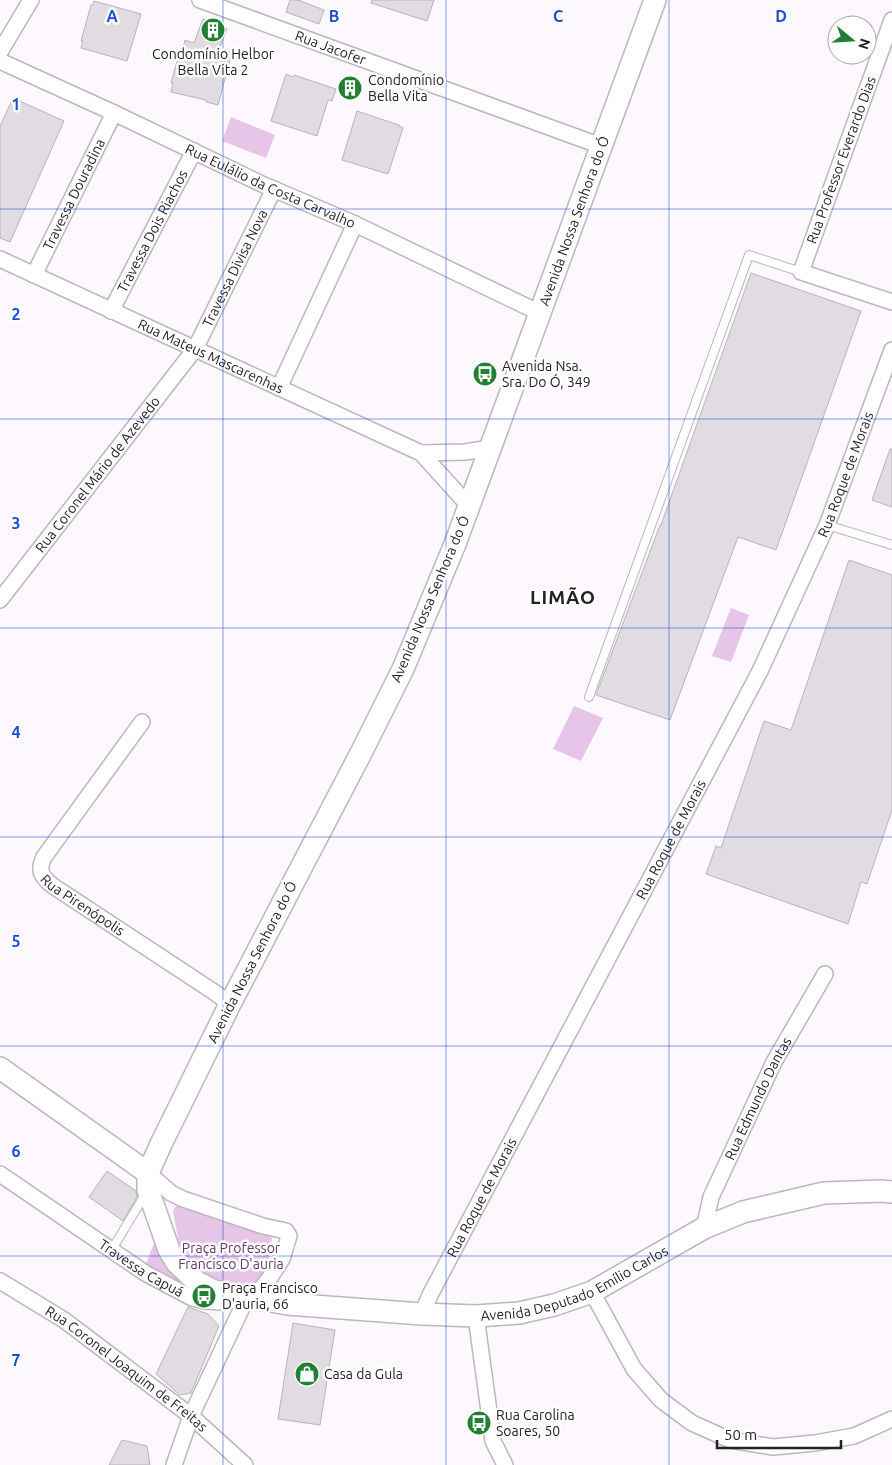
<svg xmlns="http://www.w3.org/2000/svg" width="892" height="1465" font-family="Ubuntu,sans-serif">
<style>
.green{fill:#e7c5e8}
.building{fill:#e1dce1;stroke:#b8b3b8}
.lines{fill:none;stroke-linecap:round;stroke-linejoin:round}
.lane-casing{stroke:#bcb7bc;stroke-width:10}
.street-casing{stroke:#bcb7bc;stroke-width:18}
.secondary-casing{stroke:#bcb7bc;stroke-width:24}
.lane{stroke:#fff;stroke-width:8}
.street{stroke:#fff;stroke-width:15}
.secondary{stroke:#fff;stroke-width:21}
.grid{fill:none;stroke:#1d4ed8;stroke-width:1;stroke-opacity:0.55}
.labels{text-anchor:middle;stroke-width:5;stroke-linejoin:round;paint-order:stroke}
.street-label{font-size:14px;fill:#242324;stroke:#fff}
.poi-label{font-size:14px;fill:#242324;stroke:#fff;text-anchor:start}
.park-label{font-size:14px;fill:#68376a;stroke:#fff}
.district-label{font-size:19px;font-weight:bold;letter-spacing:1px;fill:#242324;stroke:#fff}
.grid-label{font-size:16px;text-anchor:middle;font-weight:bold;fill:#1d4ed8;stroke:#fff;stroke-width:5;stroke-linejoin:round;paint-order:stroke}
</style>
<rect width="100%" height="100%" fill="#fdf8fd"/>
<!-- green -->
<g class="green">
<polygon points="231,117 275,135 266,158 222,141"/>
<polygon points="731,608 749,615 731,662 712,656"/>
<polygon points="574,706 603,718 581,761 553,749"/>
<path d="M179 1202 259 1230 272 1238C271 1252 266 1283 252 1289 244 1292 231 1290 223 1290L181 1255 173 1211Z"/>
<polygon points="157,1235 194,1295 146,1264"/>
</g>
<!-- building -->
<g class="building">
<polygon points="290,0 298,0 324,10 319,24 286,12"/>
<polygon points="372,0 434,0 427,21 371,3"/>
<polygon points="94,1 141,14 127,61 81,48 83,41 81,41 91,5 93,5"/>
<polygon points="203,19 227,29 219,49 232,53 218,105 206,102 206,100 171,92 173,83 171,83 181,47 183,48 185,40 194,43"/>
<polygon points="286,74 293,77 294,75 336,89 332,101 328,100 317,136 271,121"/>
<polygon points="13,98 64,121 10,242 0,238 0,126"/>
<polygon points="357,111 399,125 399,126 403,128 388,174 342,160"/>
<polygon points="751,273 861,311 776,550 738,537 670,720 596,695 660,525 661,525"/>
<polygon points="890,449 892,449 892,507 872,500"/>
<polygon points="849,560 892,575 892,810 867,884 861,882 848,924 706,874 716,846 721,848 764,721 791,730"/>
<polygon points="107,1171 136,1191 137,1197 123,1221 89,1197"/>
<polygon points="188,1307 208,1314 219,1326 191,1393 180,1395 156,1374"/>
<polygon points="293,1323 335,1330 320,1425 278,1419"/>
<polygon points="122,1440 147,1446 150,1465 109,1465"/>
</g>
<g class="lines">
<defs>
<g id="lane">
<polyline points="827,525 892,545"/>
<polyline points="589,697 749,255 801,272"/>
<polyline points="111,1251 146,1193"/>
</g>
<g id="street">
<path id="s1" d="M200 0 601 146"/>
<polyline points="892,20 801,272 892,302"/>
<polyline points="0,52 31,0"/>
<path id="s2" d="M0 61 114 113 264 185 355 224 540 313"/>
<path id="s3" d="M0 259 421 453 469 506"/>
<path id="s4" d="M34 275 114 113"/>
<path id="s5" d="M111 311 194 151"/>
<polyline points="279,388 355,224"/>
<polyline points="421,453 465,452 490,448"/>
<path id="s6" d="M0 600 195 349 274 189"/>
<path id="s7" d="M142 722 44 857C37 871 42 877 53 886L214 992 230 1004"/>
<path id="s8" d="M0 1174 145 1273 192 1298 205 1301 221 1302 247 1297 260 1290 269 1279 282 1259 289 1236 286 1231 263 1226 183 1199 171 1193 148 1173"/>
<path id="s9" d="M704 1228 711 1197 774 1062 825 974"/>
<path id="s10" d="M0 1281 64 1320 191 1416 245 1465"/>
<polyline points="592,1292 634,1369 661,1400 692,1423 730,1440 773,1447 815,1443 854,1436 892,1419"/>
<path id="s11" d="M422 1314 430 1295 760 671 827 525 892 350"/>
<polyline points="476,1316 493,1441 505,1465"/>
<polyline points="174,1465 191,1416 247,1297"/>
</g>
<g id="secondary">
<path id="s12" d="M655 0 455 544 403 669 362 751 230 1004 162 1142 148 1173V1190L169 1250 177 1263 197 1282 214 1291 287 1304 422 1314 476 1316 519 1313 554 1305 592 1292 704 1228 743 1212 824 1193 882 1191 892 1192"/>
<polyline points="0,1068 148,1173"/>
</g>
</defs>
<!-- lane casing -->
<use href="#lane" class="lane-casing"/>
<!-- street casing -->
<use href="#street" class="street-casing"/>
<!-- secondary casing -->
<use href="#secondary" class="secondary-casing"/>
<!-- lane -->
<use href="#lane" class="lane"/>
<!-- street -->
<use href="#street" class="street"/>
<!-- secondary -->
<use href="#secondary" class="secondary"/>
</g>
<!-- grid -->
<path class="grid" d="M223 0V1465M446 0V1465M669 0V1465M0 209H892M0 419H892M0 628H892M0 837H892M0 1046H892M0 1256H892"/>
<!-- icons -->
<defs>
<symbol id="building-disc" viewBox="-11 -11 22 22"><circle r="9.5" fill="#228032" stroke="#fff"/><path d="M-4-6H4V6H1V3H-1V6H-4ZM-2.5-4.3h1.7v1.8h-1.7ZM.8-4.3h1.7v1.8H.8ZM-2.5-1h1.7V.8h-1.7ZM.8-1h1.7V.8H.8Z" fill="#fff"/></symbol>
<symbol id="bus-disc" viewBox="-11 -11 22 22"><circle r="9.5" fill="#228032" stroke="#fff"/><path d="M-5-6H5V4H4V6H2V4H-2V6H-4V4H-5ZM-3.5-4V0h7V-4ZM-3.5 1.2v1.5H-2V1.2ZM2 1.2v1.5H3.5V1.2Z" fill="#fff"/></symbol>
<symbol id="shop-disc" viewBox="-11 -11 22 22"><circle r="9.5" fill="#228032" stroke="#fff"/><path d="M-5-2.5h2.3a2.7 3.5 0 0 1 5.4 0H5L5.5 6h-11ZM-1.5-2.5h3a1.5 2.3 0 0 0-3 0Z" fill="#fff"/></symbol>
</defs>
<g fill-rule="evenodd">
<use href="#building-disc" x="199" y="16" width="28" height="28"/>
<use href="#building-disc" x="336" y="74" width="28" height="28"/>
<use href="#bus-disc" x="471" y="360" width="28" height="28"/>
<use href="#bus-disc" x="190" y="1282" width="28" height="28"/>
<use href="#shop-disc" x="293" y="1360" width="28" height="28"/>
<use href="#bus-disc" x="465" y="1409" width="28" height="28"/>
</g>
<g class="labels">
<!-- street labels -->
<g class="street-label">
<text dy="5" stroke="none"><textPath href="#s1" startOffset="139">Rua Jacofer</textPath></text>
<text transform="translate(841 160) rotate(-70)" y="5">Rua Professor Everardo Dias</text>
<text dy="5" stroke="none"><textPath href="#s2" startOffset="298">Rua Eulálio da Costa Carvalho</textPath></text>
<text dy="5" stroke="none"><textPath href="#s4" startOffset="90">Travessa Douradina</textPath></text>
<text transform="translate(574 221) rotate(-70)" y="5">Avenida Nossa Senhora do Ó</text>
<text dy="5" stroke="none"><textPath href="#s5" startOffset="90">Travessa Dois Riachos</textPath></text>
<text dy="5" stroke="none"><textPath href="#s6" startOffset="408">Travessa Divisa Nova</textPath></text>
<text dy="5" stroke="none"><textPath href="#s3" startOffset="232">Rua Mateus Mascarenhas</textPath></text>
<text dy="5" stroke="none"><textPath href="#s6" startOffset="159">Rua Coronel Mário de Azevedo</textPath></text>
<text dy="5" stroke="none"><textPath href="#s11" startOffset="941">Rua Roque de Morais</textPath></text>
<text transform="translate(430 599) rotate(-67)" y="5">Avenida Nossa Senhora do Ó</text>
<text dy="5" stroke="none"><textPath href="#s11" startOffset="536">Rua Roque de Morais</textPath></text>
<text dy="5" stroke="none"><textPath href="#s7" startOffset="236">Rua Pirenópolis</textPath></text>
<text transform="translate(252 962) rotate(-63)" y="5">Avenida Nossa Senhora do Ó</text>
<text dy="5" stroke="none"><textPath href="#s9" startOffset="141">Rua Edmundo Dantas</textPath></text>
<text dy="5" stroke="none"><textPath href="#s11" startOffset="131">Rua Roque de Morais</textPath></text>
<text dy="5" stroke="none"><textPath href="#s8" startOffset="170">Travessa Capuá</textPath></text>
<text dy="5" stroke="none"><textPath href="#s12" startOffset="1791">Avenida Deputado Emílio Carlos</textPath></text>
<text dy="5" stroke="none"><textPath href="#s10" startOffset="154">Rua Coronel Joaquim de Freitas</textPath></text>
</g>
<!-- poi labels -->
<g class="poi-label">
<text x="213" y="59" text-anchor="middle">Condomínio Helbor<tspan x="213" dy="16">Bella Vita 2</tspan></text>
<text x="368" y="85">Condomínio<tspan x="368" dy="16">Bella Vita</tspan></text>
<text x="502" y="371">Avenida Nsa.<tspan x="502" dy="16">Sra. Do Ó, 349</tspan></text>
<text x="222" y="1293">Praça Francisco<tspan x="222" dy="16">D'auria, 66</tspan></text>
<text x="324" y="1379">Casa da Gula</text>
<text x="496" y="1420">Rua Carolina<tspan x="496" dy="16">Soares, 50</tspan></text>
</g>
<!-- park labels -->
<g class="park-label">
<text x="231" y="1253">Praça Professor<tspan x="231" dy="16">Francisco D'auria</tspan></text>
</g>
<!-- district labels -->
<g class="district-label">
<text x="563" y="604">LIMÃO</text>
</g>
</g>
<g class="grid-label">
<text x="112" y="22">A</text>
<text x="334" y="22">B</text>
<text x="558" y="22">C</text>
<text x="781" y="22">D</text>
<text x="16" y="110">1</text>
<text x="16" y="320">2</text>
<text x="16" y="529">3</text>
<text x="16" y="738">4</text>
<text x="16" y="947">5</text>
<text x="16" y="1157">6</text>
<text x="16" y="1366">7</text>
</g>
<!-- north arrow -->
<g transform="translate(852 40) rotate(108)"><circle r="24" fill="#ffffff" stroke="#a7a7a7"/>
<path d="M0-4L9 19L0 12L-9 19Z" fill="#228032"/>
<text y="-8" font-size="14" font-weight="bold" text-anchor="middle" fill="#242324">N</text>
</g>
<!-- scale -->
<path d="M717 1440v8h124v-8" fill="none" stroke="#242324" stroke-width="2.5"/>
<text x="724" y="1440" font-size="15" fill="#242324" stroke="#ffffff" stroke-width="4" paint-order="stroke">50 m</text>
</svg>
